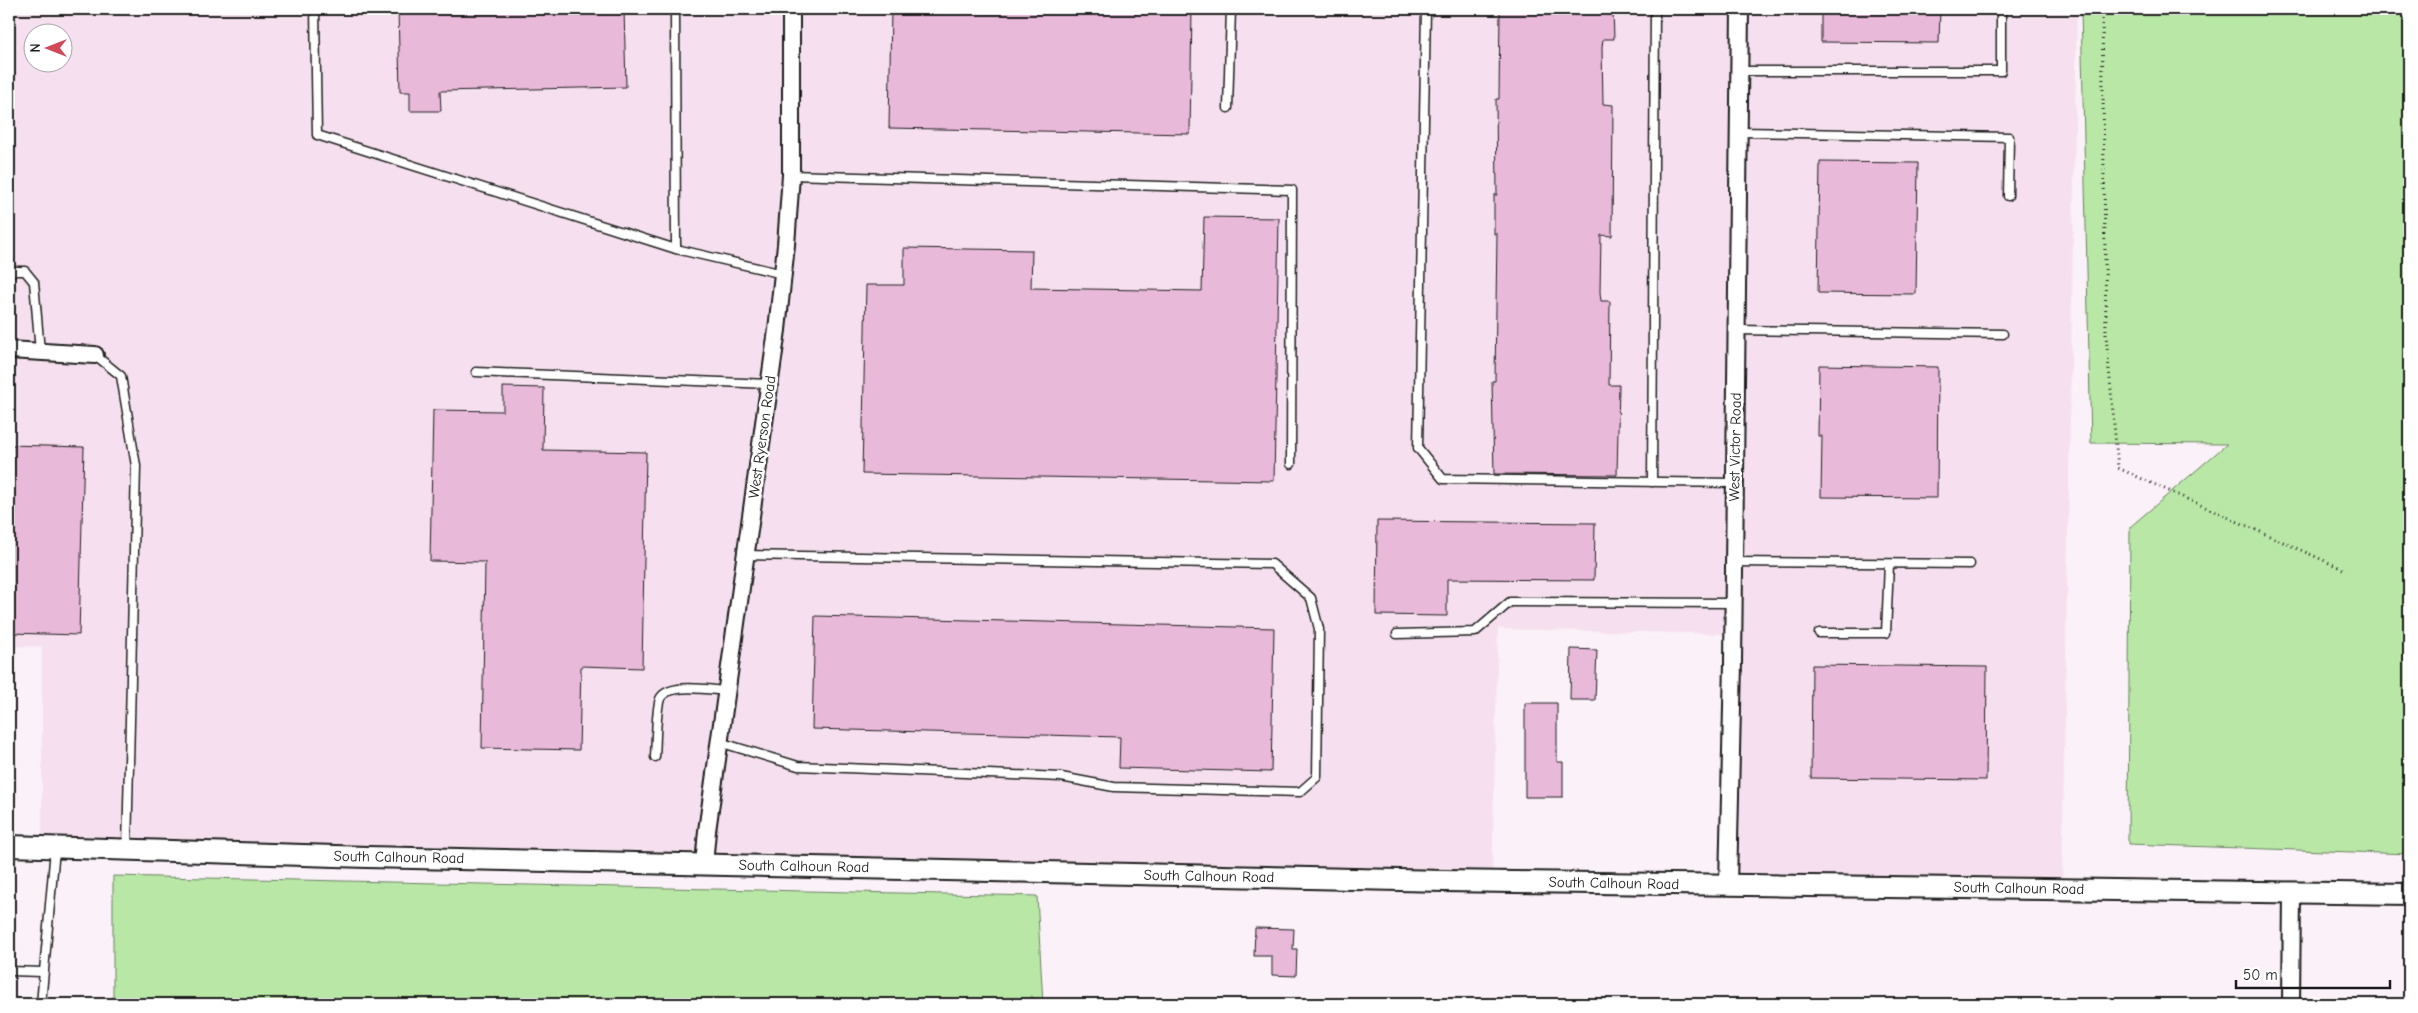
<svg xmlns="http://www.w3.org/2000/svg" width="2418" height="1013" font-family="'Comic Neue',sans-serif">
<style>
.built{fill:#f6e0ef;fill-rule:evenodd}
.green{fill:#b9e7a6;stroke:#6a8261}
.building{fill:#e9b9da;stroke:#1c1c1c}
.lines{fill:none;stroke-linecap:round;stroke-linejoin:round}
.service-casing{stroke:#1c1c1c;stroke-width:11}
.minor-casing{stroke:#1c1c1c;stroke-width:20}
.tertiary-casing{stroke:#1c1c1c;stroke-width:24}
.path{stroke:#1c1c1c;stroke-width:3;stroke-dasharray:1 4;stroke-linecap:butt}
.service{stroke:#fff;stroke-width:8}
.minor{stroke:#fff;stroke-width:16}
.tertiary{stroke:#fff;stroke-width:20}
.labels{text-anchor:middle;stroke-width:5;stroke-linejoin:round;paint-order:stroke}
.street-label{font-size:15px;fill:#1c1c1c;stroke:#fff}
</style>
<rect width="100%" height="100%" fill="#fbf1f8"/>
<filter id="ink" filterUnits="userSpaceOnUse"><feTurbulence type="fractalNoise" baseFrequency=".02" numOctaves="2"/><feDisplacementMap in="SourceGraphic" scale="10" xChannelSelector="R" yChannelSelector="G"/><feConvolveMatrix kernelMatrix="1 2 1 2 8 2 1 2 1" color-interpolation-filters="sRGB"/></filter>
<g filter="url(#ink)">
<!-- built -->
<path class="built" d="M9 9H2077L2062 889 1728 885 1733 634 1498 629 1492 882 42 847V647L9 646ZM32 32H62V62H32Z"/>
<!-- green -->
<g class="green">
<polygon points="2081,9 2409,9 2409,854 2128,844 2130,527 2227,444 2091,443"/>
<polygon points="113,876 1037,896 1043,1004 1031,996 1037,1004 113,1004"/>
</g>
<!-- building -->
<g class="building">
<polygon points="398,9 624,9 626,87 440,91 441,111 410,111 410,92 400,92"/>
<polygon points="891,9 1192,9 1190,134 889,128"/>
<polygon points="1500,9 1613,9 1614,39 1603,39 1602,48 1603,104 1613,105 1612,236 1601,235 1600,292 1601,301 1610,301 1609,385 1619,385 1617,475 1494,474 1492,381 1495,381 1497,234 1494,234 1494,195 1497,195 1496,99 1499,99"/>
<polygon points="1821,9 1940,9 1939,43 1821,42"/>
<polygon points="1820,162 1918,163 1916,294 1818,293"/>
<polygon points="1204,217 1279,218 1274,481 862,474 866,285 904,285 904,248 1032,250 1031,288 1202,291"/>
<polygon points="1819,365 1938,367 1937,498 1821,497 1822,436 1818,436"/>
<polygon points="503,387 544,388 543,450 646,452 642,668 581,666 579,750 482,748 485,562 430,561 433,410 503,411"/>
<polygon points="9,445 84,447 79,635 9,633"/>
<polygon points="1377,521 1595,523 1594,580 1447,579 1447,616 1376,615"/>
<polygon points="815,616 1274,628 1271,772 1119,768 1120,737 812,729"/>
<polygon points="1571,649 1597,650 1595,700 1570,700"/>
<polygon points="1812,665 1987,667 1986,780 1811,778"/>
<polygon points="1525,703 1557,703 1557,762 1563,762 1563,797 1525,797"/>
<polygon points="1255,928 1294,929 1293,949 1297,949 1296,976 1272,975 1272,956 1254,956"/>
</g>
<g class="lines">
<defs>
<g id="service">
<polyline points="315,9 317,135 676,249"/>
<polyline points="675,9 676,249 783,274"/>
<polyline points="1426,9 1418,448 1443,479 1735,483"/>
<polyline points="1739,71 2001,71 2001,9"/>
<polyline points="1228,108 1231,9"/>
<polyline points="1739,132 2009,137 2008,196"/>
<polyline points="791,175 1292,190 1291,464"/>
<polyline points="9,271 25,271 34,282 40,352"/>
<polyline points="1736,330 2003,334"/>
<polyline points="95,355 121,376 136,466 127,849"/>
<polyline points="476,372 769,384"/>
<polyline points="1652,482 1655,9"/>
<polyline points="1734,562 1970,564"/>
<polyline points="1819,633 1886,633 1889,564"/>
<polyline points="1397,634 1475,632 1510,602 1734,603"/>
<polyline points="719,742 798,766 1061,777 1114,787 1300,792 1317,777 1319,629 1311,598 1272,564 745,555"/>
<path d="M655 757C656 744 656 709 660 699 667 682 711 690 726 691"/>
<polyline points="9,971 43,972"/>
<polyline points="41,1004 55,849"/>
</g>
<g id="minor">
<polyline points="9,350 95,355"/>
<polyline points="704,864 707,831 777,330 786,245 791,175 791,9"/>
<polyline points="1728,885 1733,663 1740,9"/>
<polyline points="2291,1004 2292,892"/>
</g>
<polyline id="tertiary" points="9,846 367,857 1444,881 2409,894"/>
</defs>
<!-- service casing -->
<use href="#service" class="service-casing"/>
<!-- minor casing -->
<use href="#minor" class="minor-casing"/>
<!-- tertiary casing -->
<use href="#tertiary" class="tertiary-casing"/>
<!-- path -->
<polyline class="path" points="2102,9 2106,335 2118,468 2343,569"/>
<!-- service -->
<use href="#service" class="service"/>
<!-- minor -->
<use href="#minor" class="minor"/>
<!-- tertiary -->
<use href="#tertiary" class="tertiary"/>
</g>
</g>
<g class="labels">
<!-- street labels -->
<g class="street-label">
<text transform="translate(762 437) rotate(-82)" y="5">West Ryerson Road</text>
<text transform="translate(1735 447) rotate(-89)" y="5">West Victor Road</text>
<text transform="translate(399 857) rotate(1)" y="5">South Calhoun Road</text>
<text transform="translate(804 866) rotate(1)" y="5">South Calhoun Road</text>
<text transform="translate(1209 876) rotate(1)" y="5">South Calhoun Road</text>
<text transform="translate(1614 883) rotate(1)" y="5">South Calhoun Road</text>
<text transform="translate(2019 888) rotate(1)" y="5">South Calhoun Road</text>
</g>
</g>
<!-- margin -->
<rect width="2418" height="1013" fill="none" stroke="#fff" stroke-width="30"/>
<rect x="15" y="15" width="2388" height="983" fill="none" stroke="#1c1c1c" stroke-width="2" filter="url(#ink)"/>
<!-- north arrow -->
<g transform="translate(48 48) rotate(270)"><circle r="24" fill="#ffffff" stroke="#a4a4a4"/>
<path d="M0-4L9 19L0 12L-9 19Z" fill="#d1495b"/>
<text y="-8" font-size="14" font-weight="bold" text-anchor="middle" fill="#1c1c1c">N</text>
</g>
<!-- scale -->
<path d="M2236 980v8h154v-8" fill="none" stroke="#1c1c1c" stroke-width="2.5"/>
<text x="2243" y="980" font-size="15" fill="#1c1c1c" stroke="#ffffff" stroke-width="4" paint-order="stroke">50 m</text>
</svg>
